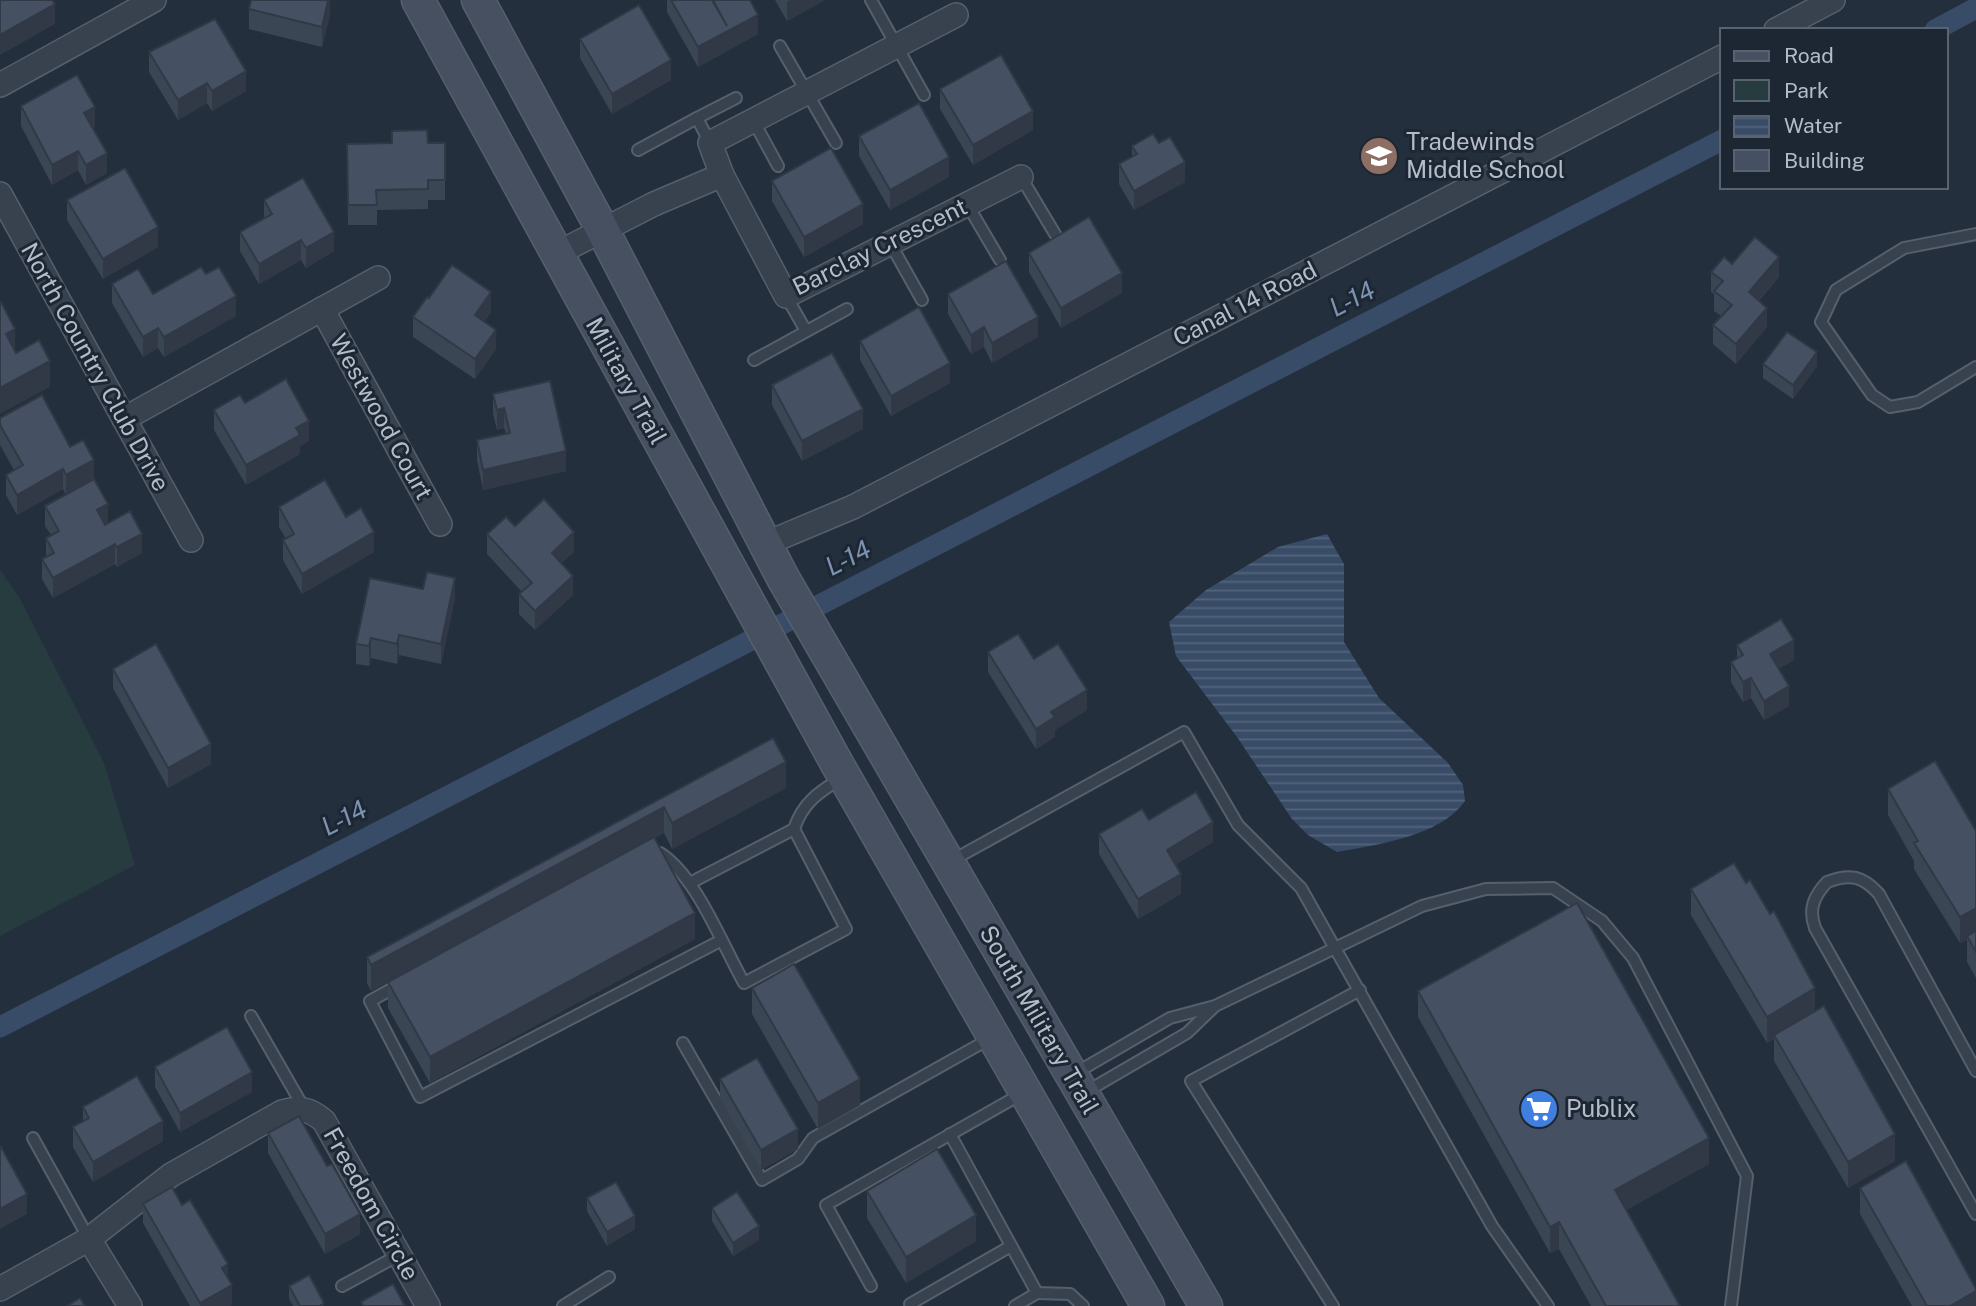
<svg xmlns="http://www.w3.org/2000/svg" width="1976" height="1306" font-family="'Public Sans',sans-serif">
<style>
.green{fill:#263c3f}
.water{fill:url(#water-rules)}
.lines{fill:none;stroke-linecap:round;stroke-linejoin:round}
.canal{stroke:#394c67;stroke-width:21}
.lane-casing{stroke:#565f6c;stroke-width:14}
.street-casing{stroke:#565f6c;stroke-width:26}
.secondary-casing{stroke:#565f6c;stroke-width:35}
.lane{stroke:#38414e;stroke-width:10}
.street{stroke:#38414e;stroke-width:23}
.secondary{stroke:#465061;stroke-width:32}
.wall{fill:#3b4654}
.shaded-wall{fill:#303945}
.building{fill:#455162;stroke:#303945;stroke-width:2}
.labels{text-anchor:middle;stroke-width:6;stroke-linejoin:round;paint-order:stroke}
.poi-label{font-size:24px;fill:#b4bcc9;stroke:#1d2633;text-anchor:start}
.street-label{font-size:24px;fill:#b4bcc9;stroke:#1d2633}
.water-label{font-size:26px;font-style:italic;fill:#7c92b1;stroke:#1d2633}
</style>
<defs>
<pattern id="water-rules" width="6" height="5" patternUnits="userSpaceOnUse" patternTransform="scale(1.75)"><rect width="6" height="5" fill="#394c67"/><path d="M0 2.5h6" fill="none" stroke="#53647b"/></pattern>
</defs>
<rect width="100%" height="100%" fill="#242f3e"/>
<!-- green -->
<polygon class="green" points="0,570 19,597 104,763 135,865 0,936"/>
<!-- water -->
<path class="water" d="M1327 534 1344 564V642L1379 698 1448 763 1463 785 1465 801C1439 837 1379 844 1337 852L1308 835 1292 819 1237 737 1176 656 1169 622 1206 590 1278 547Z"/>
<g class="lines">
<!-- canal -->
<g class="canal">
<polyline points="1935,30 1976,8"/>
<polyline points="0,1027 1722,140"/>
</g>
<defs>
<g id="lane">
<polyline points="871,0 924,95"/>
<polyline points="780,46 836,143"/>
<polyline points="697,118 736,98"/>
<polyline points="753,120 778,166"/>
<polyline points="638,150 697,118 710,143"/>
<polyline points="1021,177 1055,234"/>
<polyline points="967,204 1000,260"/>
<polyline points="1976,234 1904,248 1836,290 1821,322 1872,395 1890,407 1918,402 1976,367"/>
<polyline points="890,243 922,300"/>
<polyline points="786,296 806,331"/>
<polyline points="754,360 847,309"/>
<path d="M650 857 660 853C696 876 722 944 744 983L846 929 794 829C803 802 819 792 843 777"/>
<polyline points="951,861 1184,732 1238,825 1301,888 1492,1226 1548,1306"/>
<polyline points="690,883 794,829"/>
<polyline points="399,985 370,1001 420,1097 720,941"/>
<polyline points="251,1016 305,1110"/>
<polyline points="683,1043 762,1180 798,1159 813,1138 991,1038"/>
<path d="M1976 1071 1879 894C1863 876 1850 873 1827 882 1814 896 1808 909 1815 928L1976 1214"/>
<polyline points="1074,1074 1170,1018 1215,1006 1422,906 1486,889 1553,888 1602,921 1633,958 1747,1176 1731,1306"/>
<polyline points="1084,1093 1187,1033 1213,1008"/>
<polyline points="950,1134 1037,1293 1015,1306"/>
<polyline points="33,1138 89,1239"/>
<polyline points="342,1286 399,1255"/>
<polyline points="871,1286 826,1205 1023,1093"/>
<polyline points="1037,1293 1070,1294 1083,1306"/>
<polyline points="910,1304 1011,1246"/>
<polyline points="563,1306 609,1277"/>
<polyline points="1333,1306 1191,1081 1360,990"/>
</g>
<g id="street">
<polyline points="956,15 710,143 722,175 786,296 1021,177"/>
<polyline points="1776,30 1833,0"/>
<polyline points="0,85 154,0"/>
<polyline points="0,194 191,540"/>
<polyline points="556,254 654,204 722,175"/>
<polyline points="322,309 440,524"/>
<polyline points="124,419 378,278"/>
<polyline points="765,544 853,507 1722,57"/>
<polyline points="0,1289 89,1239"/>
<path d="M130 1306 89 1239 171 1175 282 1112C300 1107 310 1109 324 1121L428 1306"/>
</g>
<g id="secondary">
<polyline points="418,0 836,762 1148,1306"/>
<polyline points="478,0 602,229 783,578 1206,1306"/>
</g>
</defs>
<!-- lane casing -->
<use href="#lane" class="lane-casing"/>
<!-- street casing -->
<use href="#street" class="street-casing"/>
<!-- secondary casing -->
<use href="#secondary" class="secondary-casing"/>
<!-- lane -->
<use href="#lane" class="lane"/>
<!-- street -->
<use href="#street" class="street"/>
<!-- secondary -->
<use href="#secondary" class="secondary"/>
</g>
<!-- wall -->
<g class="wall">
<polygon points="330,0 330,15 322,47 249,29 249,9"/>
<polygon points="667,0 750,0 758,34 698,67 667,12"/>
<polygon points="775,0 825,0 787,21"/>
<polygon points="580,39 671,80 612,114 580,58"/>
<polygon points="149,52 246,91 212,111 207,103 178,120 149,72"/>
<polygon points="940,89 1033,130 973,165 940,109"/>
<polygon points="21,106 95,127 93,128 107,173 86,185 78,170 52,185 21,126"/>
<polygon points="859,136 949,177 890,210 859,156"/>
<polygon points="445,143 445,200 428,200 428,209 377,210 377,225 348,225 347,144"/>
<polygon points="1159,143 1185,182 1134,210 1119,184 1119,164 1132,156 1132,146"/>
<polygon points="772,181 863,224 804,257 772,201"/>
<polygon points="67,200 158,247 103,279 67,220"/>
<polygon points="264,200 334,251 306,268 301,260 259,284 240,251 240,232 264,218"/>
<polygon points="1029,253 1122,293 1061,328 1029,272"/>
<polygon points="1732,264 1779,277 1759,301 1767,327 1736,364 1713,344 1713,325 1721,316 1714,311 1714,294 1711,292 1711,272"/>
<polygon points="206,274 236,316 164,357 158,348 143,357 112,303 112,284 153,294"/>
<polygon points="948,294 1038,337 992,363 984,347 971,354 948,314"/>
<polygon points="429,298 491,312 484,322 496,349 475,379 413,337 413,317"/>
<polygon points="860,341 950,383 891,416 860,360"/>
<polygon points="1763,364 1817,366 1793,399 1763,378"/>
<polygon points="772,385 863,429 802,461 772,405"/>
<polygon points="493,394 566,471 483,490 477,460 477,440 506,434 504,428 497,430 493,414"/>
<polygon points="245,403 309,441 300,446 300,454 246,485 214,430 214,410"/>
<polygon points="0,418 70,447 94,480 108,523 142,553 117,567 115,564 53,598 42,579 42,559 46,557 46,538 51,535 45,526 45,506 66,495 63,489 17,515 6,495 6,475 14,470 0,445"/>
<polygon points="279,507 346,517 374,552 302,594 283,560 283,540 286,539 279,527"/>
<polygon points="515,526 574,552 561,563 573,595 535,630 519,614 519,594 522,592 487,554 487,534"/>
<polygon points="455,598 441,664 399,655 397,664 371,658 369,666 356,664 356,644"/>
<polygon points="1737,645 1794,660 1778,669 1789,706 1764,720 1751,698 1743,702 1731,682 1731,662 1737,659"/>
<polygon points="988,652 1034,659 1087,710 1055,730 1055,737 1036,749 988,672"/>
<polygon points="113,669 211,764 168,788 113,688"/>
<polygon points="773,738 786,788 672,849 664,833 654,838 695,939 430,1083 388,1008 388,982 371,991 367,983 367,957"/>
<polygon points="1888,789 1976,831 1976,978 1967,962 1967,940 1960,943 1914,869 1914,861 1888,815"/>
<polygon points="1099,834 1213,842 1175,865 1181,894 1138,919 1099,854"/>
<polygon points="1691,889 1815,1011 1895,1161 1848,1188 1774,1061 1774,1039 1767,1043 1691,915"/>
<polygon points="752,988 860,1105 818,1129 752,1014"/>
<polygon points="1418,991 1709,1164 1626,1210 1680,1306 1591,1306 1559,1249 1550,1253 1418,1017"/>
<polygon points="155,1067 252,1092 180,1132 155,1087"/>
<polygon points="720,1079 798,1149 761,1170 720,1099"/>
<polygon points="83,1107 163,1141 93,1182 73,1147 73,1127 83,1122"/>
<polygon points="268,1133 360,1234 325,1254 268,1153"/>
<polygon points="1860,1188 1976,1306 1912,1306 1860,1214"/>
<polygon points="867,1191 976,1241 906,1283 867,1218"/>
<polygon points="587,1198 635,1229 607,1246 587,1211"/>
<polygon points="143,1204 182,1205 228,1278 232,1305 229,1306 190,1306 143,1223"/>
<polygon points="712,1208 759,1240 733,1256 712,1221"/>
<polygon points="289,1286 324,1306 293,1306 289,1299"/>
</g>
<!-- shaded-wall -->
<g class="shaded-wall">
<polygon points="328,0 330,0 330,15 322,47 322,27"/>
<polygon points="790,0 825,0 787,21 787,2"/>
<polygon points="55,4 55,24 0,55 0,35"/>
<polygon points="758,15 758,34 698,67 698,47"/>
<polygon points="671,60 671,80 612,114 612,94"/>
<polygon points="246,71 246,91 212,111 212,91"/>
<polygon points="207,83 207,103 178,120 178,100"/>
<polygon points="95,107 95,127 84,132 84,113"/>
<polygon points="1033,111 1033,130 973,165 973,145"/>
<polygon points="78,151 78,170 52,185 52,165"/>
<polygon points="107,153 107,173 86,185 86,165"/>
<polygon points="949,157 949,177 890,210 890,190"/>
<polygon points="1185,162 1185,182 1134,210 1134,191"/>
<polygon points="863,204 863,224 804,257 804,237"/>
<polygon points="158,227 158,247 103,279 103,259"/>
<polygon points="334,232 334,251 306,268 306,248"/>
<polygon points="301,240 301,260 259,284 259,264"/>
<polygon points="1779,257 1779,277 1749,312 1749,292"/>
<polygon points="1122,273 1122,293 1061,328 1061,308"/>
<polygon points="491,292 491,312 475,335 475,315"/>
<polygon points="236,296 236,316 164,357 164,337"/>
<polygon points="1767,308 1767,327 1736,364 1736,344"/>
<polygon points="1038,317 1038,337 992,363 992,343"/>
<polygon points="984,327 984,347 971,354 971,335"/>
<polygon points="158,328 158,348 143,357 143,337"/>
<polygon points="15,329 15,355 6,334"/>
<polygon points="496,330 496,349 475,379 475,359"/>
<polygon points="1817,352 1817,366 1793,399 1793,385"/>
<polygon points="50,361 50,387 0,414 0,388"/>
<polygon points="950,363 950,383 891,416 891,396"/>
<polygon points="504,408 504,428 497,430 497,410"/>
<polygon points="863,409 863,429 802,461 802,441"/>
<polygon points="309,421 309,441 300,446 300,454 246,485 246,465 296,428"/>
<polygon points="566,451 566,471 483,490 483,470"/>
<polygon points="94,460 94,480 66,495 66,475"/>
<polygon points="63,469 63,489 17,515 17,495"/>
<polygon points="108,504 108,524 97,530 97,510"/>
<polygon points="374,532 374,552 302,594 302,574"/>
<polygon points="574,532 574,552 552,572 552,553"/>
<polygon points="142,534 142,553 117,567 117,547"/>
<polygon points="115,544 115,564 53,598 53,578"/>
<polygon points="573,576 573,595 535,630 535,611"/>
<polygon points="455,578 455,598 441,664 441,644"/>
<polygon points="399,635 399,655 397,664 397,644"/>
<polygon points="371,638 371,658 369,666 369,646"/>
<polygon points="1794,640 1794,660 1770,674 1770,654"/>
<polygon points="1751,678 1751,698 1743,702 1743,682"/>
<polygon points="1789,686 1789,706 1764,720 1764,701"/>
<polygon points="1087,690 1087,710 1055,730 1055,737 1036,749 1036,729 1051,712"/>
<polygon points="211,744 211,764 168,788 168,768"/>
<polygon points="786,762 786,788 672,849 672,823"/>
<polygon points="664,807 664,833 371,991 371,965"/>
<polygon points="1213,822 1213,842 1167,870 1167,850"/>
<polygon points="1181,874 1181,894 1138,919 1138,899"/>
<polygon points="1976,908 1976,934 1967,936 1967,940 1960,943 1960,917"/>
<polygon points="695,913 695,939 430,1083 430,1057"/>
<polygon points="1815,988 1815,1014 1774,1035 1774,1039 1767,1043 1767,1017"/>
<polygon points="252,1072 252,1092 180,1132 180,1113"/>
<polygon points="860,1079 860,1105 818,1129 818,1103"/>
<polygon points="163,1121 163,1141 93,1182 93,1162"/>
<polygon points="798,1129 798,1149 761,1170 761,1150"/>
<polygon points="1895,1134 1895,1161 1848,1188 1848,1162"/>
<polygon points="1709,1138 1709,1164 1615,1216 1615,1190"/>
<polygon points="27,1194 27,1214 0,1229 0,1209"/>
<polygon points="360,1214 360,1234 325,1254 325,1234"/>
<polygon points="976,1215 976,1241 906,1283 906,1257"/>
<polygon points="635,1216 635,1229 607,1246 607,1232"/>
<polygon points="1559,1222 1559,1249 1550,1253 1550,1227"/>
<polygon points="759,1226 759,1240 733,1256 733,1243"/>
<polygon points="228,1264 228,1284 222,1268"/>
<polygon points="232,1285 232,1305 229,1306 200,1306 200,1303"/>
<polygon points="1976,1291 1976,1306 1950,1306"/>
</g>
<!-- building -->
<g class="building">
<polygon points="0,0 52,0 55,4 0,35"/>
<polygon points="251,0 328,0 322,27 249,9"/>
<polygon points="671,0 712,0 727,26 713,0 750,0 758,15 698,47"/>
<polygon points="639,5 671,60 612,94 580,39"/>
<polygon points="215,19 246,71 212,91 207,83 178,100 149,52"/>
<polygon points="1001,55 1033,111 973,145 940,89"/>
<polygon points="77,75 95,107 84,113 107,153 86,165 78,151 52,165 21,106"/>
<polygon points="919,103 949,157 890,190 859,136"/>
<polygon points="427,130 428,143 445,143 445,180 428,180 428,189 376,190 377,205 348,205 347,144 392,143 392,131"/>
<polygon points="1153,134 1159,143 1170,137 1185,162 1134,191 1119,164 1137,154 1132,146"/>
<polygon points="831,148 863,204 804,237 772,181"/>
<polygon points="125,168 158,227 103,259 67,200"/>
<polygon points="303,178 334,232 306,248 301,240 259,264 240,232 272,214 264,200"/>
<polygon points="1089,217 1122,273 1061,308 1029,253"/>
<polygon points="1755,237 1779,257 1749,292 1767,308 1736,344 1713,325 1732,305 1714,291 1723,281 1711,272 1724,257 1732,264"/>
<polygon points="1006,261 1038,317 992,343 984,327 971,335 948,294"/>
<polygon points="452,265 491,292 475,315 496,330 475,359 413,317 427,297 429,298"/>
<polygon points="201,267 206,274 219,267 236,296 164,337 158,328 143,337 112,284 138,269 153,294"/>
<polygon points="1,302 15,329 6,334 16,353 39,340 50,361 0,388 0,303"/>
<polygon points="919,307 950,363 891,396 860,341"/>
<polygon points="1787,332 1817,352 1793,385 1763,364"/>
<polygon points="832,353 863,409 802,441 772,385"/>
<polygon points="286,379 309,421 296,428 300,435 246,465 214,410 240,395 245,403"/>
<polygon points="550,381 566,451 483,470 477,440 510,433 504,408 497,410 493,394"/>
<polygon points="42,395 70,447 83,440 94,460 66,475 63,469 17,495 6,475 23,465 0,425 0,418"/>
<polygon points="94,479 108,504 97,510 105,525 130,511 142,534 117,547 115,544 53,578 42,559 54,553 46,538 59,531 45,506"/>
<polygon points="325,480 346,517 361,508 374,532 302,574 283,540 294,534 279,507"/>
<polygon points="544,499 574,532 552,553 573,576 535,611 519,594 532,583 487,534 506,517 515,526"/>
<polygon points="427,572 455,578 441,644 399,635 397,644 371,638 369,646 356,644 370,578 423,589"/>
<polygon points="1781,619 1794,640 1770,654 1789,686 1764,701 1751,678 1743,682 1731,662 1743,655 1737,645"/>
<polygon points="1018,634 1034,659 1058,644 1087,690 1051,712 1055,717 1036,729 988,652"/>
<polygon points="156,644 211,744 168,768 113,669"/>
<polygon points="773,738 786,762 672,823 664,807 371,965 367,957"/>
<polygon points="1935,761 1976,831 1976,908 1960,917 1914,843 1918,841 1888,789"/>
<polygon points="1196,792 1213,822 1167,850 1181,874 1138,899 1099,834 1142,809 1149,820"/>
<polygon points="654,837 695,913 430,1057 388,982"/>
<polygon points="1734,863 1746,883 1750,880 1770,914 1774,911 1815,988 1767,1017 1691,889"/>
<polygon points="1577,903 1709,1138 1615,1190 1680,1306 1606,1306 1559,1222 1550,1227 1418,991"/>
<polygon points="1976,931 1976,952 1967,936"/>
<polygon points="794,964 860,1079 818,1103 752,988"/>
<polygon points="1824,1006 1895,1134 1848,1162 1774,1035"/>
<polygon points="227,1027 252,1072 180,1113 155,1067"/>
<polygon points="757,1058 798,1129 761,1150 720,1079"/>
<polygon points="137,1076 163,1121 93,1162 73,1127 89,1118 83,1107"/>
<polygon points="299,1116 327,1166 332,1164 360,1214 325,1234 268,1133"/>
<polygon points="1,1147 27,1194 0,1209 0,1148"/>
<polygon points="937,1149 976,1215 906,1257 867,1191"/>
<polygon points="1906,1161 1976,1289 1976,1291 1950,1306 1927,1306 1860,1188"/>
<polygon points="616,1182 635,1216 607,1232 587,1198"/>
<polygon points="172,1187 182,1205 190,1200 228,1264 222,1268 232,1285 200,1303 143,1204"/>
<polygon points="737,1192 759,1226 733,1243 712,1208"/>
<polygon points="309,1275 324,1303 320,1306 300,1306 289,1286"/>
<polygon points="393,1284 405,1306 363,1306 361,1302"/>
<polygon points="80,1298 85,1306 67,1306"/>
</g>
<!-- icons -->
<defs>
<symbol id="school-disc" viewBox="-11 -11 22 22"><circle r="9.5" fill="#8d6e63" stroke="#1d2633"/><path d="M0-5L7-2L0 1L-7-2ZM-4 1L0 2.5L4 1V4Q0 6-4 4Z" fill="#fff"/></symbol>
<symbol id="supermarket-disc" viewBox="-11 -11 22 22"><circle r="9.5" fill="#3f7fe0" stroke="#1d2633"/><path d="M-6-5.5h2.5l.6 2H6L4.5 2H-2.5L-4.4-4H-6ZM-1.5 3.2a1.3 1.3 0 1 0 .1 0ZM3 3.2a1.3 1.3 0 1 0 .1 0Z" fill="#fff"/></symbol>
</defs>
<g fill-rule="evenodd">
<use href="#school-disc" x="1357" y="134" width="44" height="44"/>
<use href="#supermarket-disc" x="1517" y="1087" width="44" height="44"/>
</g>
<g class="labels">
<!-- poi labels -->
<g class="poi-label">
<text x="1406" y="150">Tradewinds<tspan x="1406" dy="28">Middle School</tspan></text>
<text x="1566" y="1117">Publix</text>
</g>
<!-- street labels -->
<g class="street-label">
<text transform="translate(880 247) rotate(-26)" y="8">Barclay Crescent</text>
<text transform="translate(1245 304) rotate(-27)" y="8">Canal 14 Road</text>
<text transform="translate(95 367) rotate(61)" y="8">North Country Club Drive</text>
<text transform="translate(626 381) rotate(61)" y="8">Military Trail</text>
<text transform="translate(381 417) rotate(61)" y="8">Westwood Court</text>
<text transform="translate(1039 1020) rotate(60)" y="8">South Military Trail</text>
<text transform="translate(371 1204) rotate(61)" y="8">Freedom Circle</text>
</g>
<!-- water labels -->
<g class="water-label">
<text transform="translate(1352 299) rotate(-27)" y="9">L-14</text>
<text transform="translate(848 558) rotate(-27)" y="9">L-14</text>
<text transform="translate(344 818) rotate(-27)" y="9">L-14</text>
</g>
</g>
<!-- legend -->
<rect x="1720" y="28" width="228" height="161" fill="#1d2633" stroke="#59626f" stroke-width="2"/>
<rect x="1734" y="51" width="35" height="10" fill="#465061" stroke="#59626f" stroke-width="2"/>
<text x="1784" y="63" font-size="21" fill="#b4bcc9">Road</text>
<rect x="1734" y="80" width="35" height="21" fill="#263c3f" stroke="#59626f" stroke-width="2"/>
<text x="1784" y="98" font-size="21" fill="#b4bcc9">Park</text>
<rect x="1734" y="116" width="35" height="21" fill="url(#water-rules)" stroke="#59626f" stroke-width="2"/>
<text x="1784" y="133" font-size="21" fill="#b4bcc9">Water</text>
<rect x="1734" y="150" width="35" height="21" fill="#455162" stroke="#59626f" stroke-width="2"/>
<text x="1784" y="168" font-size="21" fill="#b4bcc9">Building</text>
</svg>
